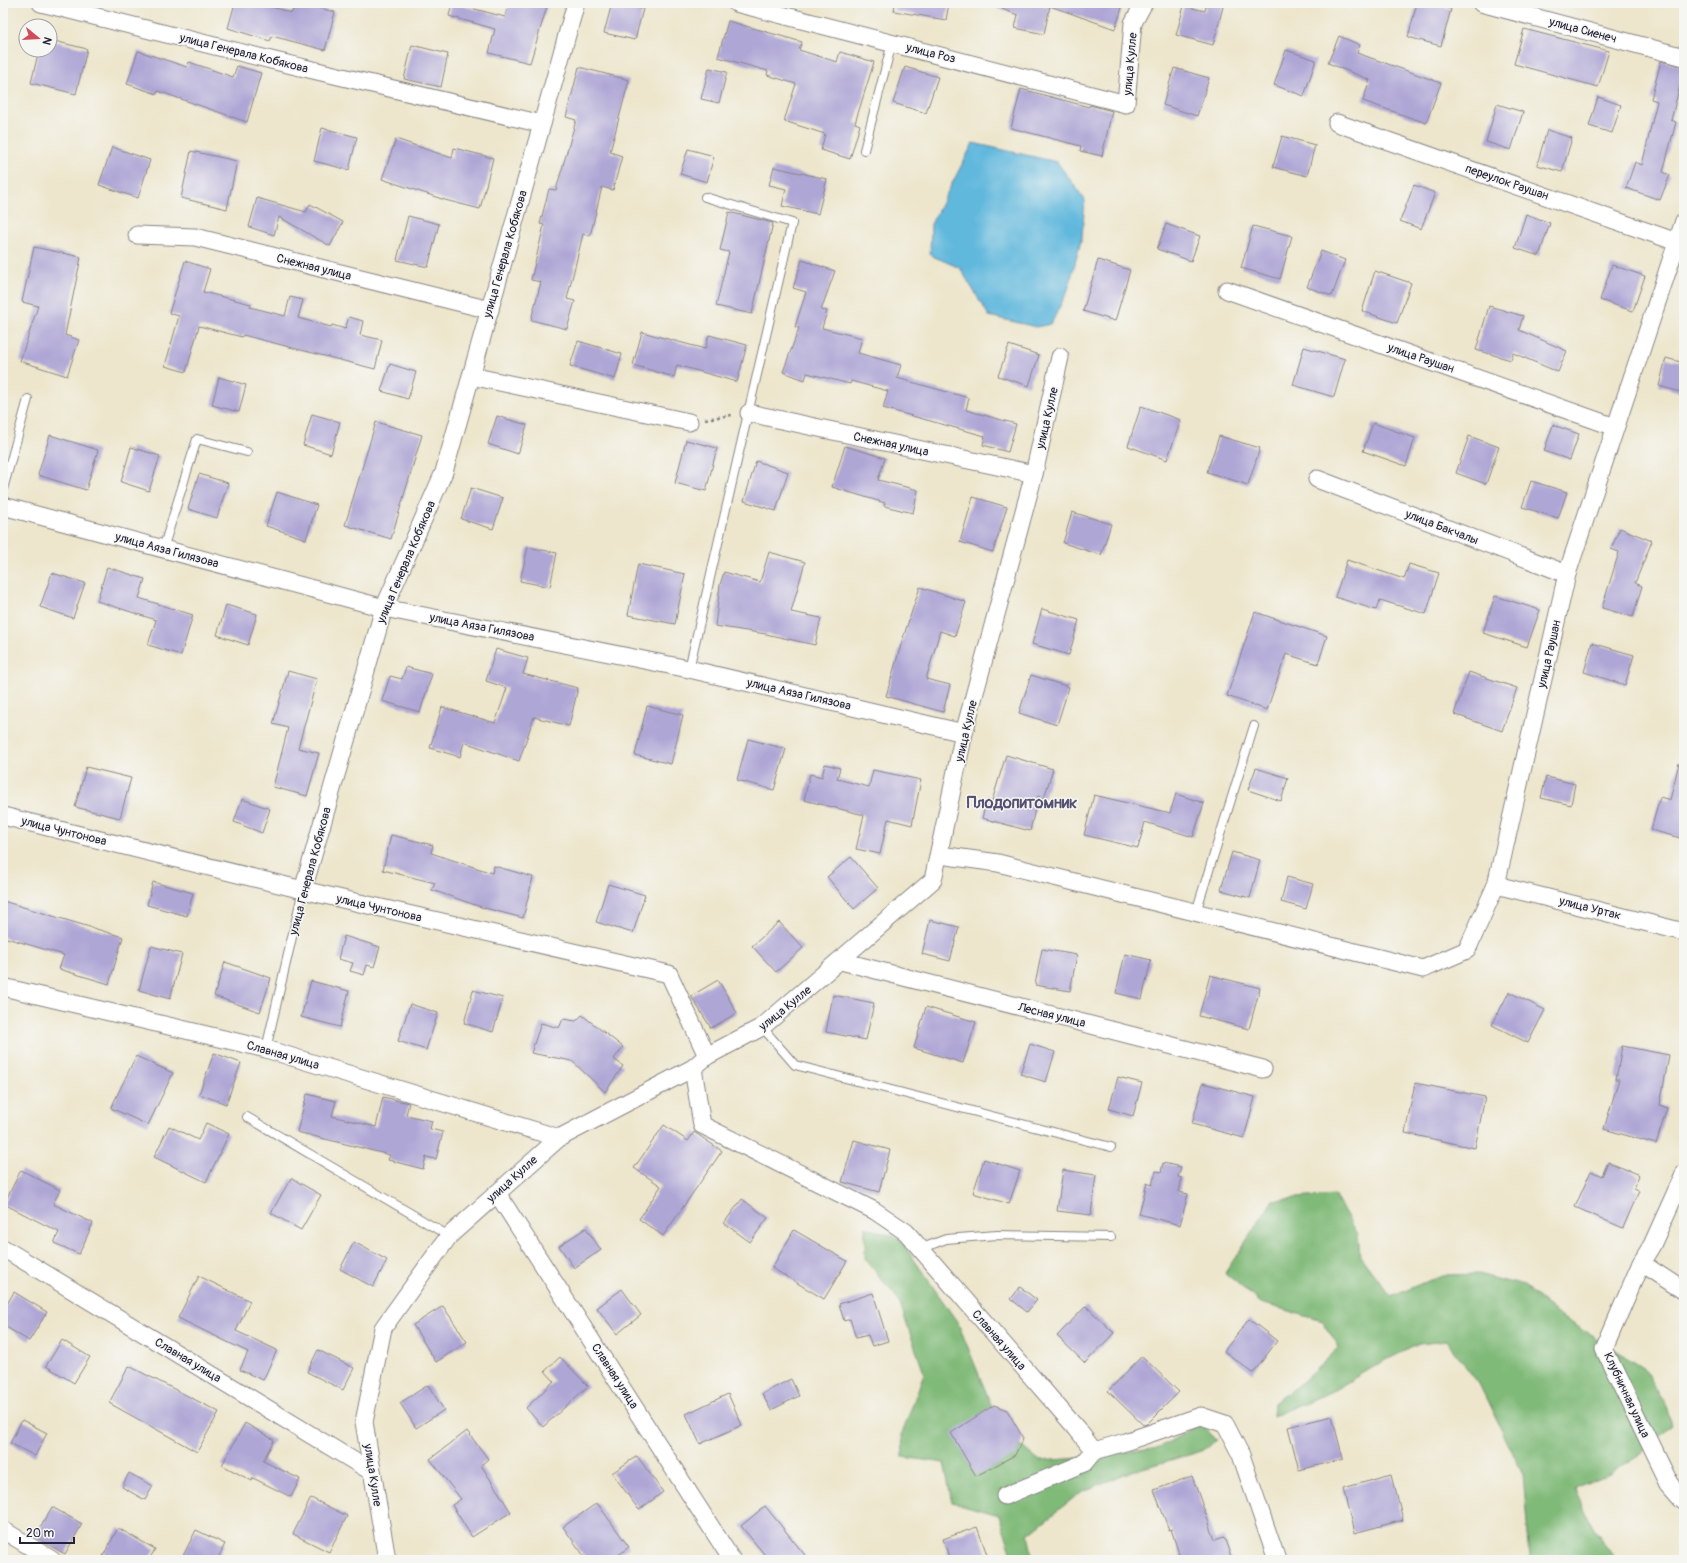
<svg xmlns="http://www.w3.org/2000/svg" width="1687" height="1563" font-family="Pangolin,sans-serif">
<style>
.forest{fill:#80ba78;stroke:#516e5a}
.water{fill:#60b8dd;stroke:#416d8c}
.building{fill:#aea6d5}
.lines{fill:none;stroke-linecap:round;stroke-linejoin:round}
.service-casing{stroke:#888484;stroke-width:10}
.minor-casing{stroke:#888484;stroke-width:19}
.path{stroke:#888484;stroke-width:2.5;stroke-dasharray:3 3;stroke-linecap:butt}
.service{stroke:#fff;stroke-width:8}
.minor{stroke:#fff;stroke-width:17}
.labels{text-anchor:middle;stroke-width:3;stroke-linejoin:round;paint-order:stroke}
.street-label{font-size:12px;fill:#22223b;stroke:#f6f6f2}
.district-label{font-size:16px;font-weight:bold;fill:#535071;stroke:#f6f6f2}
</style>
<rect width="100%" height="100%" fill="#f6f6f2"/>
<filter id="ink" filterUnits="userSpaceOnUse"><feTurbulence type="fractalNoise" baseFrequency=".025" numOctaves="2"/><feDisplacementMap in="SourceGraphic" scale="8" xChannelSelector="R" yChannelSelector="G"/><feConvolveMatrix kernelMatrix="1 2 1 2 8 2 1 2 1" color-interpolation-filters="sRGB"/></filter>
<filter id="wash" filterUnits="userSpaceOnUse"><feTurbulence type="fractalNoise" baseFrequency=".012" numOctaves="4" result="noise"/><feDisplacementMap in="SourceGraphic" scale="16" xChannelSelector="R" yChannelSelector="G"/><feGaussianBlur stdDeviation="0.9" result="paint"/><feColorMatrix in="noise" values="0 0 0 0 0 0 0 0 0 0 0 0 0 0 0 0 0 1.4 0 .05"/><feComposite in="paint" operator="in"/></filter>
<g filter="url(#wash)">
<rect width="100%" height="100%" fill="#ede6cc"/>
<!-- forest -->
<g class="forest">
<polygon points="1334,1195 1358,1234 1360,1256 1391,1297 1442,1275 1478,1274 1524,1286 1558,1314 1643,1367 1664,1402 1672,1424 1643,1452 1604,1477 1574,1489 1593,1527 1617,1560 1530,1560 1523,1474 1479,1384 1446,1341 1419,1344 1376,1365 1331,1392 1273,1416 1274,1402 1301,1383 1339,1348 1323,1321 1261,1303 1225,1273 1273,1200"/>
<polygon points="865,1227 899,1238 958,1323 1001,1429 1040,1461 1092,1457 1160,1447 1200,1424 1217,1440 1199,1452 1132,1471 1081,1492 1028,1534 1033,1560 1014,1560 999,1515 952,1502 944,1463 903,1457 902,1434 924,1373 898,1299 865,1259"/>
</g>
<!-- water -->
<polygon class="water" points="973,143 1057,162 1085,200 1082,237 1068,290 1051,324 1036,327 989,316 960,268 930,255 931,224"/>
<g id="blocks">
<!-- building -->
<g class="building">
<polygon points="235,3 259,3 292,13 295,3 299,3 335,12 325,50 272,36 270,41 228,28"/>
<polygon points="452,3 505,17 509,3 548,3 530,63 489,53 495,29 449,16"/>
<polygon points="612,3 620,3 643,9 635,40 604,33"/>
<polygon points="895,3 949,3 946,20 894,11"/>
<polygon points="992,3 1035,3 1048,6 1047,3 1110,3 1122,8 1115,29 1050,6 1044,34 1015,28 1018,15 991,5"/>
<polygon points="1207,3 1224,3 1213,45 1176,35 1184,6 1205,11"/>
<polygon points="1417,3 1429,3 1451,9 1441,46 1408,37"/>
<polygon points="728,21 802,42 799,50 837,62 840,52 874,62 855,123 860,125 850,159 821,150 825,134 784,121 796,84 767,75 768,71 718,57"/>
<polygon points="1524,29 1609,51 1598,87 1514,64"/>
<polygon points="1339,36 1360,45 1357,53 1441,83 1426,123 1363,101 1370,80 1328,63"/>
<polygon points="50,40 87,49 76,94 31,83 39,50 50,50"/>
<polygon points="412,45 448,54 441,87 404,79"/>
<polygon points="1286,50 1316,60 1304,96 1274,85"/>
<polygon points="138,51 187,67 189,62 233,77 237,66 261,73 247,122 158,91 157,94 127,84"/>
<polygon points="1661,61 1684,67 1684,70 1671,120 1676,122 1663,172 1670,175 1660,200 1626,188 1635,162 1642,165 1657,101 1651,99"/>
<polygon points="579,67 629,80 610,152 622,156 613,190 602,187 590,236 583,234 567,299 575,301 567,329 531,320 541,282 531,280 544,225 540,224 549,189 556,190 576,120 566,117"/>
<polygon points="905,67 938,77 926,113 893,103"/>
<polygon points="709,68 727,72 719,103 701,99"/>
<polygon points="1174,68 1209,78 1197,116 1163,105"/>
<polygon points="1021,89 1089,107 1090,105 1112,111 1102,156 1080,151 1081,146 1011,128"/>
<polygon points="1598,97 1621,105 1612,133 1589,126"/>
<polygon points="1497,104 1523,112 1511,150 1486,142"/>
<polygon points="322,128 357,137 349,170 314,161"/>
<polygon points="1547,130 1572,138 1562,172 1537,165"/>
<polygon points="1282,136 1315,145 1307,176 1273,167"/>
<polygon points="396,139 452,158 454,148 493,158 480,209 445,200 382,179"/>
<polygon points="112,147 150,160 138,198 99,185"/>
<polygon points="688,149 714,156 707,182 680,174"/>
<polygon points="191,151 237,161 227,209 181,198"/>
<polygon points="774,167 827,179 818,214 782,206 786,189 769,185"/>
<polygon points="1414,185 1435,193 1421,229 1400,221"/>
<polygon points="257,198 306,212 310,204 343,222 330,246 279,217 274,235 249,227"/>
<polygon points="729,212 773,223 752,314 716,306 729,252 720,250"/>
<polygon points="1526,214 1550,223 1539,256 1515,248"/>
<polygon points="408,216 439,224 428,267 397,260"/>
<polygon points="1166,224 1200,236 1191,261 1157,249"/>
<polygon points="1253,226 1292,236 1280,279 1241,268"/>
<polygon points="34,247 81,257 65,335 79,340 67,376 20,361 38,306 22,302"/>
<polygon points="1321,251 1345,260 1332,296 1307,287"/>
<polygon points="802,260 835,271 821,310 827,311 822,328 862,338 858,353 901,365 897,378 969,398 966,410 1016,424 1008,452 983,445 985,436 883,408 888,391 851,381 850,384 807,373 805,380 783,372 799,328 795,327 806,292 793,288"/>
<polygon points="1098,260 1130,270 1115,321 1083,311"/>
<polygon points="185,261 210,269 203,292 251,304 250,307 285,316 290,297 303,300 298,318 331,327 332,325 345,329 349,317 363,321 360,335 382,340 375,369 243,335 242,337 199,326 186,372 165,366 179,316 169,313"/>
<polygon points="1612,265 1645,276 1633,311 1600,300"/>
<polygon points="1375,271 1411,283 1397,323 1362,311"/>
<polygon points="1489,306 1523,316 1519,330 1567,351 1558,372 1513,353 1511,360 1476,350"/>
<polygon points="642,332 705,349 709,335 747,345 737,382 677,365 674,377 633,365"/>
<polygon points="578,341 622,354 615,379 570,366"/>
<polygon points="1009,345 1039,355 1029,386 998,376"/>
<polygon points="1304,347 1345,359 1334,397 1293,385"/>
<polygon points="1666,358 1684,363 1684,393 1659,386"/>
<polygon points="390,364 416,372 408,399 381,391"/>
<polygon points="219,377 246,385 239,412 212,405"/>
<polygon points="1141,406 1181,420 1167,460 1128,446"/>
<polygon points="312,414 340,422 331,454 303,445"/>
<polygon points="497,416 527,425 518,454 488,444"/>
<polygon points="376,422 422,435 391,539 345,525"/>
<polygon points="1373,423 1415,438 1406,466 1363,451"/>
<polygon points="1553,425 1579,434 1570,460 1544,451"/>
<polygon points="50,435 98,450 86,490 38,475"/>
<polygon points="1219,436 1260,448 1248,485 1207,472"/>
<polygon points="1469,436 1499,447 1486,484 1456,473"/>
<polygon points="686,440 717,448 706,491 675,483"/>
<polygon points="845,446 885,458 878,480 918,490 913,513 884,506 885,503 832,487"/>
<polygon points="131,447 160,456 149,491 121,482"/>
<polygon points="756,461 788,472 776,511 744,501"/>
<polygon points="199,474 228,483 217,518 188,509"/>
<polygon points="1531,481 1567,492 1558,518 1522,507"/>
<polygon points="471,488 503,498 493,529 461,519"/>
<polygon points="277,492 317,505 306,539 266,526"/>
<polygon points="973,497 1007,507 993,552 960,542"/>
<polygon points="1072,512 1111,524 1101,555 1063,543"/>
<polygon points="1620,528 1652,541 1635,583 1642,586 1633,617 1602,608 1619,552 1611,549"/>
<polygon points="528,547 557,553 550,587 520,581"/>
<polygon points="769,552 805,562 791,612 821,618 815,645 766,634 715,626 720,585 724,572 760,582"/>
<polygon points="1347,560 1404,579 1409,564 1439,573 1426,614 1380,600 1376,610 1335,597"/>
<polygon points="638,564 685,574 675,624 628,615"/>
<polygon points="107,567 145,579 139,598 193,615 181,655 148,645 156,620 97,601"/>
<polygon points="52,573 85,583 73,618 40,607"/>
<polygon points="920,587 966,602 955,636 940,631 926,679 950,685 943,712 886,696 903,638"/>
<polygon points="1495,596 1540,610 1527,647 1483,633"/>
<polygon points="226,605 257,614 248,645 217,635"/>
<polygon points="1042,609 1079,620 1069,655 1032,644"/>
<polygon points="1255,612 1327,636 1318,664 1286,654 1267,710 1227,696"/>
<polygon points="1592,643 1634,655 1625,685 1584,672"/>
<polygon points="496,649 528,658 523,674 578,688 569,726 534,717 519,761 464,742 460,757 430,748 442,707 495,723 507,688 486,681"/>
<polygon points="406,667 432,674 420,712 382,701 390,676 402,679"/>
<polygon points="288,671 317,679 298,748 319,753 307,796 273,787 288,728 273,724"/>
<polygon points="1469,672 1517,688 1502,731 1454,714"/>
<polygon points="1031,675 1069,687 1057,725 1019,713"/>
<polygon points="647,706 683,715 671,764 635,755"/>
<polygon points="748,739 786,749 774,790 737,780"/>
<polygon points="1006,755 1053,769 1044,798 1038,796 1030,831 982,818 987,800 992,801"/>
<polygon points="1679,763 1684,764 1684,839 1651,830 1660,797 1670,800"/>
<polygon points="825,764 840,768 837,779 869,787 873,770 921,780 912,825 888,819 880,854 856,849 864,815 804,800 810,774 822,777"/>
<polygon points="86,767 131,778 120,818 75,807"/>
<polygon points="1256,768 1288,778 1281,801 1248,790"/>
<polygon points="1546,777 1575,784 1571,805 1541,798"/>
<polygon points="1176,794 1204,803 1193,837 1145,822 1138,848 1084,835 1094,795 1170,813"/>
<polygon points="242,799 270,809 262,833 234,822"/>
<polygon points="391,835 433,845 431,853 492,873 494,866 533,877 523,918 481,907 432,890 435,883 383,870"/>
<polygon points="1232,852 1260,860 1250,898 1221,890"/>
<polygon points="851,857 878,888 854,909 827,877"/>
<polygon points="1287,877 1313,884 1306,909 1281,902"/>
<polygon points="153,882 193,893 187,916 147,905"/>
<polygon points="608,884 645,895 633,933 596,922"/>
<polygon points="3,901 123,937 109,984 59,969 64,955 3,937"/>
<polygon points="930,920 959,927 950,961 922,954"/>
<polygon points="779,922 803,948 776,972 752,946"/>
<polygon points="344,936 380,947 374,967 367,965 364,975 350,971 353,963 338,959"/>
<polygon points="151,946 182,954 170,999 139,990"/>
<polygon points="1042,949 1077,955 1070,991 1035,985"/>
<polygon points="1125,954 1151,960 1142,999 1116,993"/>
<polygon points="225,962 271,978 260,1012 214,996"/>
<polygon points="1210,975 1260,988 1249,1029 1199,1016"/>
<polygon points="718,980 737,1013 711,1028 691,996"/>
<polygon points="311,981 349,991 340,1027 301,1017"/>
<polygon points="473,990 503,998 493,1032 464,1023"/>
<polygon points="1509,992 1545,1010 1528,1043 1492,1025"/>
<polygon points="833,995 874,1003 866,1040 826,1032"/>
<polygon points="410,1004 438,1013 426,1050 398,1041"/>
<polygon points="926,1007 976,1022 963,1063 914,1048"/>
<polygon points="582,1015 623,1047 614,1059 623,1066 605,1092 572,1061 531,1053 541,1023 559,1028 563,1019 576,1021"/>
<polygon points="1030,1044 1055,1052 1046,1082 1020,1074"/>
<polygon points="1622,1046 1669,1055 1660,1105 1667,1108 1656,1144 1604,1129 1619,1079 1616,1079"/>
<polygon points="214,1053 241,1063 226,1104 199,1094"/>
<polygon points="136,1056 173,1073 148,1125 111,1108"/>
<polygon points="1118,1077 1142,1083 1133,1116 1109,1109"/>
<polygon points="1203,1083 1255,1097 1244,1138 1192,1124"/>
<polygon points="1415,1083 1485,1097 1475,1148 1405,1133"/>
<polygon points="307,1094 336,1101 332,1116 376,1127 383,1097 409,1103 406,1115 432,1121 430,1129 443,1132 436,1159 426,1157 423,1169 388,1160 390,1155 297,1132"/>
<polygon points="206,1123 229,1134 206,1182 154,1157 169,1126 198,1140"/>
<polygon points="664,1125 688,1141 694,1132 722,1151 663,1236 639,1219 661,1186 634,1168"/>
<polygon points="854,1140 890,1150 879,1192 842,1182"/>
<polygon points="984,1159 1020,1171 1009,1204 973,1193"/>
<polygon points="1608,1162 1639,1175 1634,1189 1639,1191 1623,1228 1575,1207 1591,1171 1602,1176"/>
<polygon points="1163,1163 1181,1167 1178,1177 1182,1178 1179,1192 1188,1194 1180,1225 1139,1214 1147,1183 1152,1185 1156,1171 1161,1172"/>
<polygon points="21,1170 60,1190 53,1204 93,1223 79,1254 54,1243 59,1232 4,1204"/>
<polygon points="1063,1170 1096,1175 1091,1215 1057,1211"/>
<polygon points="291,1178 321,1195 301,1230 271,1213"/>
<polygon points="742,1199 768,1218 750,1242 724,1223"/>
<polygon points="586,1228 601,1250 574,1268 559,1246"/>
<polygon points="794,1230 847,1261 824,1299 772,1268"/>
<polygon points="354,1242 387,1260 373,1287 340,1269"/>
<polygon points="199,1276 250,1301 236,1331 277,1350 263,1380 240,1370 248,1352 178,1318"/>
<polygon points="1020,1287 1037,1300 1027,1312 1011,1299"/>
<polygon points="622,1289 641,1315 617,1334 597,1308"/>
<polygon points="14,1292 47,1312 29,1341 3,1325 3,1311"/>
<polygon points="873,1293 888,1341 872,1346 868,1335 856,1338 850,1319 844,1321 839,1304"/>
<polygon points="443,1306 467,1342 436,1362 413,1325"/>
<polygon points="1086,1306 1114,1333 1085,1363 1057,1336"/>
<polygon points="1249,1319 1277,1341 1253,1373 1224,1351"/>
<polygon points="62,1340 90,1357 74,1383 46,1366"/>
<polygon points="318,1350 354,1368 343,1390 307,1372"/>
<polygon points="1142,1356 1179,1392 1147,1424 1143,1425 1108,1391"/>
<polygon points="560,1357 588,1386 543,1427 526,1408 554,1381 545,1371"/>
<polygon points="129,1366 219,1412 197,1452 109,1403"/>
<polygon points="791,1379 799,1396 771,1410 762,1394"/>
<polygon points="428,1385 444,1410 416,1428 400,1403"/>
<polygon points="728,1394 742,1425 700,1444 686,1414"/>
<polygon points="994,1405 1007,1410 1023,1438 1015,1455 976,1476 951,1433"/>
<polygon points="1332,1416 1343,1459 1299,1470 1288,1427"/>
<polygon points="22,1420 47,1433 35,1456 10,1443"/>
<polygon points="245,1423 274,1440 263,1461 300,1479 291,1497 253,1478 252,1481 222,1465"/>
<polygon points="467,1431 488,1459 481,1465 511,1512 472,1537 452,1505 461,1499 430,1459"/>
<polygon points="637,1456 663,1492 639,1510 612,1473"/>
<polygon points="129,1473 153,1486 145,1500 122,1487"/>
<polygon points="1392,1475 1403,1520 1354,1533 1343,1488"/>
<polygon points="1192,1476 1215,1540 1224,1537 1232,1560 1181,1560 1171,1529 1169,1530 1154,1490"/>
<polygon points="311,1498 347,1516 329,1552 293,1534"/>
<polygon points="597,1503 629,1547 612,1560 587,1560 563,1527"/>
<polygon points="765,1506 809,1560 769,1560 741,1526"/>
<polygon points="52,1507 82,1524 65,1554 35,1537"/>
<polygon points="977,1527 989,1560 950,1560 943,1539"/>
<polygon points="118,1528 155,1549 149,1560 101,1560"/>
<polygon points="196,1530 225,1544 217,1560 181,1560"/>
</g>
</g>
</g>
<g filter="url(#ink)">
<use href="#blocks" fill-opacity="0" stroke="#888484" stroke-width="1"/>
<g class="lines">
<defs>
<g id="service">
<polyline points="864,150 892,43"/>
<polyline points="3,489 28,399"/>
<polyline points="163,549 197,439 247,452"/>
<polyline points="689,669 792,223 705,197"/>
<polyline points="1196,912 1254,726"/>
<polyline points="762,1027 795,1065 1111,1147"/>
<polyline points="266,1049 303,890"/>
<polyline points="247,1117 449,1236"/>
<polyline points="920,1249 946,1239 997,1235 1111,1237"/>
</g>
<g id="minor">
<polyline points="41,3 279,62 542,124"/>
<polyline points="736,3 1126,104 1133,23 1144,3"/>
<polyline points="1481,3 1684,57"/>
<polyline points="1337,123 1677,242"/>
<polyline points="137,235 195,237 490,310"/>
<polyline points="1227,290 1615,427"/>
<polyline points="471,376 689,422"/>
<polyline points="749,413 1034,474"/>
<polyline points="1317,479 1567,574"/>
<polyline points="3,506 384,608 689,669 964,733"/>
<polyline points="3,816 303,890 669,974 707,1056"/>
<polyline points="940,855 998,863 1423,969 1467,950 1496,885 1567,574 1684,221"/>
<polyline points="1496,885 1684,932"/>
<polyline points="303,890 384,608 444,472 576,3"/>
<polyline points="841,961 1263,1069"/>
<polyline points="3,987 266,1049 559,1138"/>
<polyline points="693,1068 702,1125 875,1211 906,1232 1077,1429 1094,1451 1125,1442 1201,1416 1225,1424 1241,1455 1277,1560"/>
<polyline points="1684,1174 1652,1245 1641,1263 1684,1291"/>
<polyline points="497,1193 732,1560"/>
<polyline points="3,1248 372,1472"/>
<polyline points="1641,1263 1604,1349 1669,1483 1684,1500"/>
<polyline points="1005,1496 1084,1463 1094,1451"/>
<polyline points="3,1530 52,1560"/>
<polyline points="387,1560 364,1422 383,1328 449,1236 559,1138 693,1068 707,1056 762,1027 933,880 964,733 1034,474 1060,357"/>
</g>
</defs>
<!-- service casing -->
<use href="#service" class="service-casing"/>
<!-- minor casing -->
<use href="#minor" class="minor-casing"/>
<!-- path -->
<polyline class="path" points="705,419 732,415"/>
<!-- service -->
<use href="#service" class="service"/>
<!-- minor -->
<use href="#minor" class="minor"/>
</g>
</g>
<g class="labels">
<!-- street labels -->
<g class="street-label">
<text transform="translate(1583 30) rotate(15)" y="4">улица Сиенеч</text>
<text transform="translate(244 53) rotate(14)" y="4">улица Генерала Кобякова</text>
<text transform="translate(931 53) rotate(14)" y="4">улица Роз</text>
<text transform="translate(1130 64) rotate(-85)" y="4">улица Кулле</text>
<text transform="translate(1507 182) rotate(19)" y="4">переулок Раушан</text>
<text transform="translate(505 254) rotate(-74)" y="4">улица Генерала Кобякова</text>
<text transform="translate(314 267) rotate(14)" y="4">Снежная улица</text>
<text transform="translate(1421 358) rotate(19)" y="4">улица Раушан</text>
<text transform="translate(1047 418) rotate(-77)" y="4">улица Кулле</text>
<text transform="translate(891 444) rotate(12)" y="4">Снежная улица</text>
<text transform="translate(1442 527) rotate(21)" y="4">улица Бакчалы</text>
<text transform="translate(167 550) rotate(15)" y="4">улица Аяза Гилязова</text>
<text transform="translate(406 562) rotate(-67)" y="4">улица Генерала Кобякова</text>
<text transform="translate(482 627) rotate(11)" y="4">улица Аяза Гилязова</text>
<text transform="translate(1549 654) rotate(-77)" y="4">улица Раушан</text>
<text transform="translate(799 694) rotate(13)" y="4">улица Аяза Гилязова</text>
<text transform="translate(966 731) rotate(-77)" y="4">улица Кулле</text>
<text transform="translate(64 831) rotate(14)" y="4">улица Чунтонова</text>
<text transform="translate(310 871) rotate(-75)" y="4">улица Генерала Кобякова</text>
<text transform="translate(379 908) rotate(13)" y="4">улица Чунтонова</text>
<text transform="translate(1590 908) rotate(14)" y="4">улица Уртак</text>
<text transform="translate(785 1008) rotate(-39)" y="4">улица Кулле</text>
<text transform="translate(1052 1015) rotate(14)" y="4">Лесная улица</text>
<text transform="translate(283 1055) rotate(16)" y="4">Славная улица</text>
<text transform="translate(512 1179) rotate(-42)" y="4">улица Кулле</text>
<text transform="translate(999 1340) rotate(49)" y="4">Славная улица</text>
<text transform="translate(188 1360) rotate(31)" y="4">Славная улица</text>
<text transform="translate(615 1376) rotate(57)" y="4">Славная улица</text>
<text transform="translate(1627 1395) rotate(65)" y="4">Клубничная улица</text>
<text transform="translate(373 1475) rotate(81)" y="4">улица Кулле</text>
</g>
<!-- district labels -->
<g class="district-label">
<text x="1022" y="808">Плодопитомник</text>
</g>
</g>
<!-- margin -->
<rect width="1687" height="1563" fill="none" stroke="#f6f6f2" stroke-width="16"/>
<!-- north arrow -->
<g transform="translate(38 38) rotate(108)"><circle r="19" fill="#f6f6f2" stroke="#a1a1a9"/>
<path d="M0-3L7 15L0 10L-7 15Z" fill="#d1495b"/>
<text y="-6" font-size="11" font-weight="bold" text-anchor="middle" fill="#22223b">N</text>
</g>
<!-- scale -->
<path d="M20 1537v6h54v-6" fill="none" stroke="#22223b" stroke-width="2"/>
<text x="26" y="1537" font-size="12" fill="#22223b" stroke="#f6f6f2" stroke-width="3" paint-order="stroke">20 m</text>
</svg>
